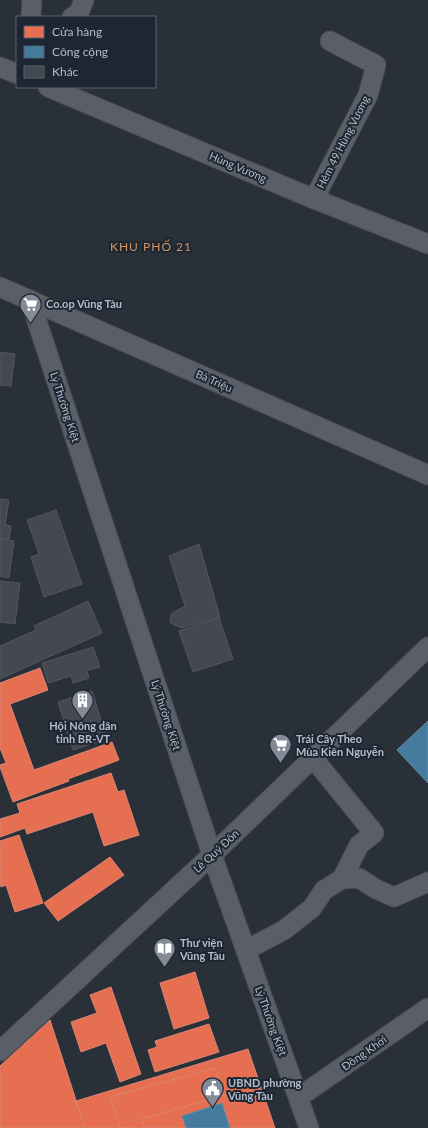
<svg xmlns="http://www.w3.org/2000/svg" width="428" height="1128" font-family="Lato,sans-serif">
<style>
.shops{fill:#e76f51;stroke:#d88675}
.public{fill:#457b9d;stroke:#668eaa}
.building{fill:#444950;stroke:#52575f}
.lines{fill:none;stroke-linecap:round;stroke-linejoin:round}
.minor-casing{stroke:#484c53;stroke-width:21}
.minor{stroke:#5a5e66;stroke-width:19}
.labels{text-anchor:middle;stroke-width:4;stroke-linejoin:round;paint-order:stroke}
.street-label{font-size:11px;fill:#b4bcc9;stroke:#1d2633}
.poi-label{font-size:11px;font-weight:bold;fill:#b4bcc9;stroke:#1d2633;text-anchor:start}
.neighbourhood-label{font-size:12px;letter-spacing:1px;fill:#d59563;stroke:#1d2633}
</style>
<rect width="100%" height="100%" fill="#2a3038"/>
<!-- shops -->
<g class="shops">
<polygon points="40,668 48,690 10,704 34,770 112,742 119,760 68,779 69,781 13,802 0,767 0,765 6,763 0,748 0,683"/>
<polygon points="111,773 118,792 124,790 139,835 104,846 93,812 27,834 25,828 0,837 0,819 20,813 17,804"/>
<polygon points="19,835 43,903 15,912 6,885 1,887 0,882 0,871 1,871 0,867 0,841"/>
<polygon points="110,857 124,875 58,921 44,903"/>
<polygon points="195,972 209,1018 174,1029 160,983"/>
<polygon points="111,987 141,1074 120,1082 106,1043 81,1052 71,1022 97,1013 90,995"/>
<polygon points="50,1020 85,1128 0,1128 0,1066"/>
<polygon points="209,1024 219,1052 155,1072 148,1050 157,1047 155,1041"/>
<polygon points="248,1049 275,1128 85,1128 76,1101"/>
<polygon points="215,1068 224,1095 142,1119 145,1128 120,1128 110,1097"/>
</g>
<!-- public -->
<g class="public">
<polygon points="428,721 428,783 397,750"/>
<polygon points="222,1103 230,1128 186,1128 182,1116"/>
</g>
<!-- building -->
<g class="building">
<polygon points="0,352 15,354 11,386 0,385"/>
<polygon points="0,499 9,500 5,525 11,526 9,540 0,539"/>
<polygon points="56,510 82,584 44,597 31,557 39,554 27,520"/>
<polygon points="0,539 14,541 9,578 0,576"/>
<polygon points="199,544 220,617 181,628 171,623 170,619 172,613 185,606 169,556"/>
<polygon points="0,581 20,583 15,624 0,622"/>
<polygon points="88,601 102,633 0,679 0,646 36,630 34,626"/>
<polygon points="219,618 233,659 193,672 179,631"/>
<polygon points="93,647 100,667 87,671 89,678 73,683 71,676 48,683 42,663"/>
<polygon points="92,691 107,739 73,750 58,702"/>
</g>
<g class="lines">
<defs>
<g id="minor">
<polyline points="31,17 32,0"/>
<polyline points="72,17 79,13 84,0"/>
<polyline points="0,67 17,74"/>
<polyline points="48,87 314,199 428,244"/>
<polyline points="314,199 368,95 376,65 330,41"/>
<polyline points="0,287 428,475"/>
<polyline points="30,300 212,855 309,1128"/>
<polyline points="313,758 374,833 359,845 342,879"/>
<polyline points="246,950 284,930 312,908 324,890 342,879 359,878 376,889 394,897 428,882"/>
<polyline points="0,1051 212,855 428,647"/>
<polyline points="299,1097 428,1008"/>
</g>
</defs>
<!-- minor casing -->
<use href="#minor" class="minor-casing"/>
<!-- minor -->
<use href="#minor" class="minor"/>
</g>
<!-- icons -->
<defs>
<symbol id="supermarket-pin" viewBox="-11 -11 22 30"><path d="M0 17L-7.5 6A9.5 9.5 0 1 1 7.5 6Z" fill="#848b96" stroke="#1d2633"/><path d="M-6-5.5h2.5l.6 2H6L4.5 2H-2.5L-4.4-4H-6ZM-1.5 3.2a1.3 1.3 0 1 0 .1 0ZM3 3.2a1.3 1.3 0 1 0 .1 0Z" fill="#fff"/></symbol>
<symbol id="building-pin" viewBox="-11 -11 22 30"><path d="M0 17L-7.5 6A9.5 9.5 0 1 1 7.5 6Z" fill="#848b96" stroke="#1d2633"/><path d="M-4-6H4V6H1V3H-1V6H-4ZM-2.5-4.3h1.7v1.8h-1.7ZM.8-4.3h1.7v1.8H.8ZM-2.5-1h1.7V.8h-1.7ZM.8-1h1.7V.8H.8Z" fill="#fff"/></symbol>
<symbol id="library-pin" viewBox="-11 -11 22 30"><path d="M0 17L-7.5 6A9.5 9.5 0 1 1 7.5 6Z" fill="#848b96" stroke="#1d2633"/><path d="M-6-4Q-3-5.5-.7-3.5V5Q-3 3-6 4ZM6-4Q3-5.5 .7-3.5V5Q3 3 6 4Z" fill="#fff"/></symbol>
<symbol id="civic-pin" viewBox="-11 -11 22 30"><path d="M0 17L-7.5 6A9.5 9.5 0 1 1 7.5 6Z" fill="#848b96" stroke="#1d2633"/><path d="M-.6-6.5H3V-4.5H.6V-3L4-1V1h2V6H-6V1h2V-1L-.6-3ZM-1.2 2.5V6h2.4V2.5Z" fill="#fff"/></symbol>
</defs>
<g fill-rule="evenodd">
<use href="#supermarket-pin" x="18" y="292" width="25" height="34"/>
<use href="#building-pin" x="70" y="688" width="25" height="34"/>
<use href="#supermarket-pin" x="268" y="732" width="25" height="34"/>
<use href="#library-pin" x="152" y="936" width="25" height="34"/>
<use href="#civic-pin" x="200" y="1076" width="25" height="34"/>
</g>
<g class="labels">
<!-- street labels -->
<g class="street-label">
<text transform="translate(343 142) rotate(-63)" y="4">Hẻm 49 Hùng Vương</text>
<text transform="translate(238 167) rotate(23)" y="4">Hùng Vương</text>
<text transform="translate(214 381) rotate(24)" y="4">Bà Triệu</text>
<text transform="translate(65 407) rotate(72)" y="4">Lý Thường Kiệt</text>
<text transform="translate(166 715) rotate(72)" y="4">Lý Thường Kiệt</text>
<text transform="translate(216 851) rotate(-43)" y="4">Lê Quý Đôn</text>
<text transform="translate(271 1021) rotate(70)" y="4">Lý Thường Kiệt</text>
<text transform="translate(364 1053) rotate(-35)" y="4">Đồng Khởi</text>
</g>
<!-- poi labels -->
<g class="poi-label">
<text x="46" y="308">Co.op Vũng Tàu</text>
<text x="83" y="730" text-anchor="middle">Hội Nông dân<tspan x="83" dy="13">tỉnh BR-VT</tspan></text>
<text x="296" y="743">Trái Cây Theo<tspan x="296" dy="13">Mùa Kiên Nguyễn</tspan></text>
<text x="180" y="947">Thư viện<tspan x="180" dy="13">Vũng Tàu</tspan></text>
<text x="228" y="1087">UBND phường<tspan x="228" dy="13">Vũng Tàu</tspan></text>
</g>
<!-- neighbourhood labels -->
<g class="neighbourhood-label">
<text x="151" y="251">KHU PHỐ 21</text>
</g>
</g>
<!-- legend -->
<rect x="16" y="16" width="140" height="72" fill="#1d2633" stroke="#59626f"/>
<rect x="24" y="26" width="20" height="12" fill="#e76f51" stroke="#59626f"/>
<text x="52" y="36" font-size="12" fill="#b4bcc9">Cửa hàng</text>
<rect x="24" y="46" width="20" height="12" fill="#457b9d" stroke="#59626f"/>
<text x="52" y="56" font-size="12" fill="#b4bcc9">Công cộng</text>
<rect x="24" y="66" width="20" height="12" fill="#444950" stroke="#59626f"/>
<text x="52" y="76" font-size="12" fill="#b4bcc9">Khác</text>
</svg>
